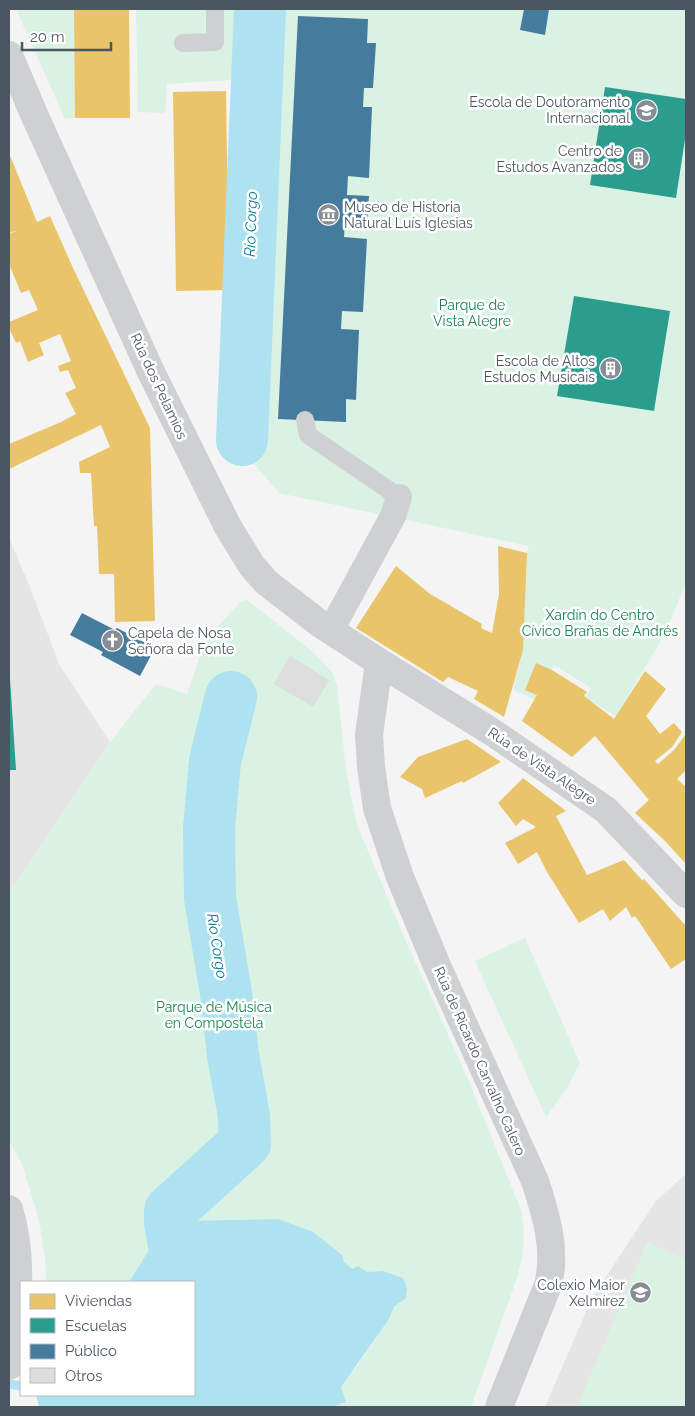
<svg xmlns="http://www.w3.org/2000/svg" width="695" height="1416" font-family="Raleway,sans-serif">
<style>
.education{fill:#e6e5e6}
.green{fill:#d9f2e3}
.water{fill:#aee2f0}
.homes{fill:#e9c46a}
.schools{fill:#2a9d8f}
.public{fill:#457b9d}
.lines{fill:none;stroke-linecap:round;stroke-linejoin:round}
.stream{stroke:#aee2f0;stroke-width:9}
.river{stroke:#aee2f0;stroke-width:52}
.building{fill:#ddddde}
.service{stroke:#ced0d2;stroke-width:18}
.pedestrian{stroke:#ced0d2;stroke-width:26}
.minor{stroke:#ced0d2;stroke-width:28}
.labels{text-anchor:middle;stroke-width:5;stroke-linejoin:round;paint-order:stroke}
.poi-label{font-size:14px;fill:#4a5661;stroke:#fff;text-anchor:end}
.park-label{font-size:14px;fill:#17864f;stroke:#fff}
.street-label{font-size:14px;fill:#4a5661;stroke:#fff}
.water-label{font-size:15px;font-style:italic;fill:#0c7c9b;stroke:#fff}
</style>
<rect width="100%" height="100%" fill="#f4f4f4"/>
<!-- education -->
<g class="education">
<polygon points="9,538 30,587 59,664 110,742 9,893"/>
<polygon points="686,1174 686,1407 545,1407 592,1298 656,1201"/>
</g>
<!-- green -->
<g class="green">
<polygon points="16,9 74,9 75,118 65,119"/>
<polygon points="136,9 254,9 250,79 167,84 165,113 138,112"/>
<polygon points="273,9 686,9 686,582 665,634 629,694 618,717 585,698 591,688 554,665 536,700 513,690 523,650 527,553 529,546 279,493 251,460 262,191"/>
<polygon points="247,600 312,651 332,672 337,686 346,771 357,825 405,939 468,1079 521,1210 524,1229 523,1252 518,1275 471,1407 331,1407 333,1406 341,1387 347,1378 354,1370 389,1319 394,1307 402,1302 403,1278 383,1271 367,1272 352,1269 278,1219 183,1221 162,1229 129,1282 46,1282 45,1257 39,1220 22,1164 9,1141 9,893 110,742 156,684 187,694 205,641 241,601"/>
<polygon points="525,938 580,1063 566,1090 546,1117 475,961"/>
<polygon points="647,1242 686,1259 686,1407 577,1407"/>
</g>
<!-- water -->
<polygon class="water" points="278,1219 313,1232 342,1255 344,1262 352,1269 358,1266 367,1272 383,1271 403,1278 407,1288 406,1298 394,1307 389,1319 341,1387 346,1402 331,1407 39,1407 36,1395 194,1395 194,1282 129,1282 162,1229 170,1223 183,1221"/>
<!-- homes -->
<g class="homes">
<polygon points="74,9 129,9 130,118 75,118"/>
<polygon points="226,91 229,290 176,291 173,92"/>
<polygon points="9,153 37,222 50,216 73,268 150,428 155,621 115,622 114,574 99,574 97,526 94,526 91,473 80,473 79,462 110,447 101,425 9,469 9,444 61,422 76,414 65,393 76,388 68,370 60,372 58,366 71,361 60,334 39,343 44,355 28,362 20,341 16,343 9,328 9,322 38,310 29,290 21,293 9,264 9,234 19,230 9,233"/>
<polygon points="498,546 527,553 523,650 504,717 474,699 478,691 448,677 443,682 356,628 396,566 430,594 482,624 481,628 492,633 499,594"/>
<polygon points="536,663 552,670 587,692 584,696 614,719 645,671 666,689 646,716 660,734 674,723 682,732 672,747 655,761 658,764 674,750 686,734 686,770 677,779 686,787 686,864 665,841 635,813 649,800 595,736 572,757 522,721 537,695 525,690"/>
<polygon points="467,739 501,762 463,783 462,781 425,798 422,789 400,777 418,757"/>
<polygon points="523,778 566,811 556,816 587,875 624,860 642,880 644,879 686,926 686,959 671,969 635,916 632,918 626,907 610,921 603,909 579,923 547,872 537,852 518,864 505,843 536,827 523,819 516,826 498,803"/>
</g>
<!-- schools -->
<g class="schools">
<polygon points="605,87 686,99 686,133 676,198 590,185"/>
<polygon points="574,296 670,311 654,411 557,396"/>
<polygon points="9,678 10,678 16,770 9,770"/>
</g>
<!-- public -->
<g class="public">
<polygon points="524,9 549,9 545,35 520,30"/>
<polygon points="298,16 368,19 367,43 376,43 373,88 364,88 363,107 372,107 369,178 348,176 347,195 369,196 367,222 345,221 344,237 367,239 363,312 342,311 341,329 359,330 356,400 346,399 346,422 278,419"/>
<polygon points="82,613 115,630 117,628 155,648 140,676 101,655 103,652 70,635"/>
</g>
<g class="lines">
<!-- stream -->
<polyline class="stream" points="9,1384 21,1386"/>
<!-- river -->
<g class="river">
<polyline points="242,440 260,9"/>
<polyline points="181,1282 170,1223 170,1211 245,1143 244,1116 233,1055 226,993 210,898 209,828 215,761 231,697"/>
</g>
</g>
<!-- building -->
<polygon class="building" points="290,656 329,680 313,707 274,684"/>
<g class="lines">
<!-- service -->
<g class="service">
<polyline points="183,43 215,42 215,9"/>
<polyline points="305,420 308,435 399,497"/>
</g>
<!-- pedestrian -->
<polyline class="pedestrian" points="331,630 393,516 399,497"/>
<!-- minor -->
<g class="minor">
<polyline points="9,55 33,112 151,372 228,527 252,566 266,582 319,623 379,662 492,732 606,810 686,894"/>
<path d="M379 662 369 735 371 767 377 808 400 877 438 968 535 1181C546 1215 557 1250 548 1285L499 1407"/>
<path d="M9 1209C25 1261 17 1313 9 1366"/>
</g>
</g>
<!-- icons -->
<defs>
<symbol id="university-disc" viewBox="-11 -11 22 22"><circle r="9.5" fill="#868d94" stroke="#fff"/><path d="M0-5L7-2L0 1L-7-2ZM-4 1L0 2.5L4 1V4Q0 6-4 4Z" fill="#fff"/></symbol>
<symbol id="building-disc" viewBox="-11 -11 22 22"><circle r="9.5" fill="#868d94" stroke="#fff"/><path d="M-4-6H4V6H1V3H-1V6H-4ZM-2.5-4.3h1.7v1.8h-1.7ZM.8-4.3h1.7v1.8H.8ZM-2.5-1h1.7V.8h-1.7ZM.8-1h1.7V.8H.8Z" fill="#fff"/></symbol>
<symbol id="museum-disc" viewBox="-11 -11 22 22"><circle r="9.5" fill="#868d94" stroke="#fff"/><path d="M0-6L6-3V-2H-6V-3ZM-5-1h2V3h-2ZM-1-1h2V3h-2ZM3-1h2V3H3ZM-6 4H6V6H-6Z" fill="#fff"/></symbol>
<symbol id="church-disc" viewBox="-11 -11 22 22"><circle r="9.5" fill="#868d94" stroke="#fff"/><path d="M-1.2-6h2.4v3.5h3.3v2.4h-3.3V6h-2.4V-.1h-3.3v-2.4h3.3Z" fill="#fff"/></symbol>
<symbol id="school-disc" viewBox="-11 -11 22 22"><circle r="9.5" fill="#868d94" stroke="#fff"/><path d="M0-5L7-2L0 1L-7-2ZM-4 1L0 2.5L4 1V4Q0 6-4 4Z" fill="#fff"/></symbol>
</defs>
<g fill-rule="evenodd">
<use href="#university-disc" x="634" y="98" width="25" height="25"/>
<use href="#building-disc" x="626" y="146" width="25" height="25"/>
<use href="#museum-disc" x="316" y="202" width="25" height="25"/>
<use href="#building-disc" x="598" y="356" width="25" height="25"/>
<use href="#church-disc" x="100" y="628" width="25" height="25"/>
<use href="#school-disc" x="628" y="1280" width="25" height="25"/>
</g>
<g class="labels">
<!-- poi labels -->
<g class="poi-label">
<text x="630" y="107">Escola de Doutoramento<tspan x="630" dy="16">Internacional</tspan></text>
<text x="622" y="156">Centro de<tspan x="622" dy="16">Estudos Avanzados</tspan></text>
<text x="344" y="212" text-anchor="start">Museo de Historia<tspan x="344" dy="16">Natural Luís Iglesias</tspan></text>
<text x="595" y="366">Escola de Altos<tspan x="595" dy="16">Estudos Musicais</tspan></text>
<text x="128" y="638" text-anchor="start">Capela de Nosa<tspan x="128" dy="16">Señora da Fonte</tspan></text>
<text x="625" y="1290">Colexio Maior<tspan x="625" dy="16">Xelmírez</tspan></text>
</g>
<!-- park labels -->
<g class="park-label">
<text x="472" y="310">Parque de<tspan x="472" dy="16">Vista Alegre</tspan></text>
<text x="600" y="620">Xardín do Centro<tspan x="600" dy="16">Cívico Brañas de Andrés</tspan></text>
<text x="214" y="1012">Parque de Música<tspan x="214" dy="16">en Compostela</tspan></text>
</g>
<!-- street labels -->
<g class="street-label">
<text transform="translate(159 386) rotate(65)" y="5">Rúa dos Pelamios</text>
<text transform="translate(542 766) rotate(34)" y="5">Rúa de Vista Alegre</text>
<text transform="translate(480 1061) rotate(66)" y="5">Rúa de Ricardo Carvalho Calero</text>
</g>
<!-- water labels -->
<g class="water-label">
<text transform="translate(251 224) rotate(-88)" y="5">Río Corgo</text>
<text transform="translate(217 946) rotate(81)" y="5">Río Corgo</text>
</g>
</g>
<!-- border -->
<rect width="695" height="1416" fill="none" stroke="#4a5661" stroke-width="20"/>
<!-- legend -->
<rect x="20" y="1281" width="175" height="115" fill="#ffffff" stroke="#b7bbc0"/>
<rect x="30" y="1294" width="25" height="15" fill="#e9c46a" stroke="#b7bbc0"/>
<text x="65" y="1306" font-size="15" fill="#4a5661">Viviendas</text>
<rect x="30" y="1318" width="25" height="15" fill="#2a9d8f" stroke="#b7bbc0"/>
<text x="65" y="1331" font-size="15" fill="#4a5661">Escuelas</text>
<rect x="30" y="1344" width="25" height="15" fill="#457b9d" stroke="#b7bbc0"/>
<text x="65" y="1356" font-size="15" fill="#4a5661">Público</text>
<rect x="30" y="1368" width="25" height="15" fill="#ddddde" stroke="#b7bbc0"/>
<text x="65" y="1381" font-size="15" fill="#4a5661">Otros</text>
<!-- scale -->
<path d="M22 42v8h89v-8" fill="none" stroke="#4a5661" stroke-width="2.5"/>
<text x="30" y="42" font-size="15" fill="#4a5661" stroke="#ffffff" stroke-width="4" paint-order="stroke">20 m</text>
</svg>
